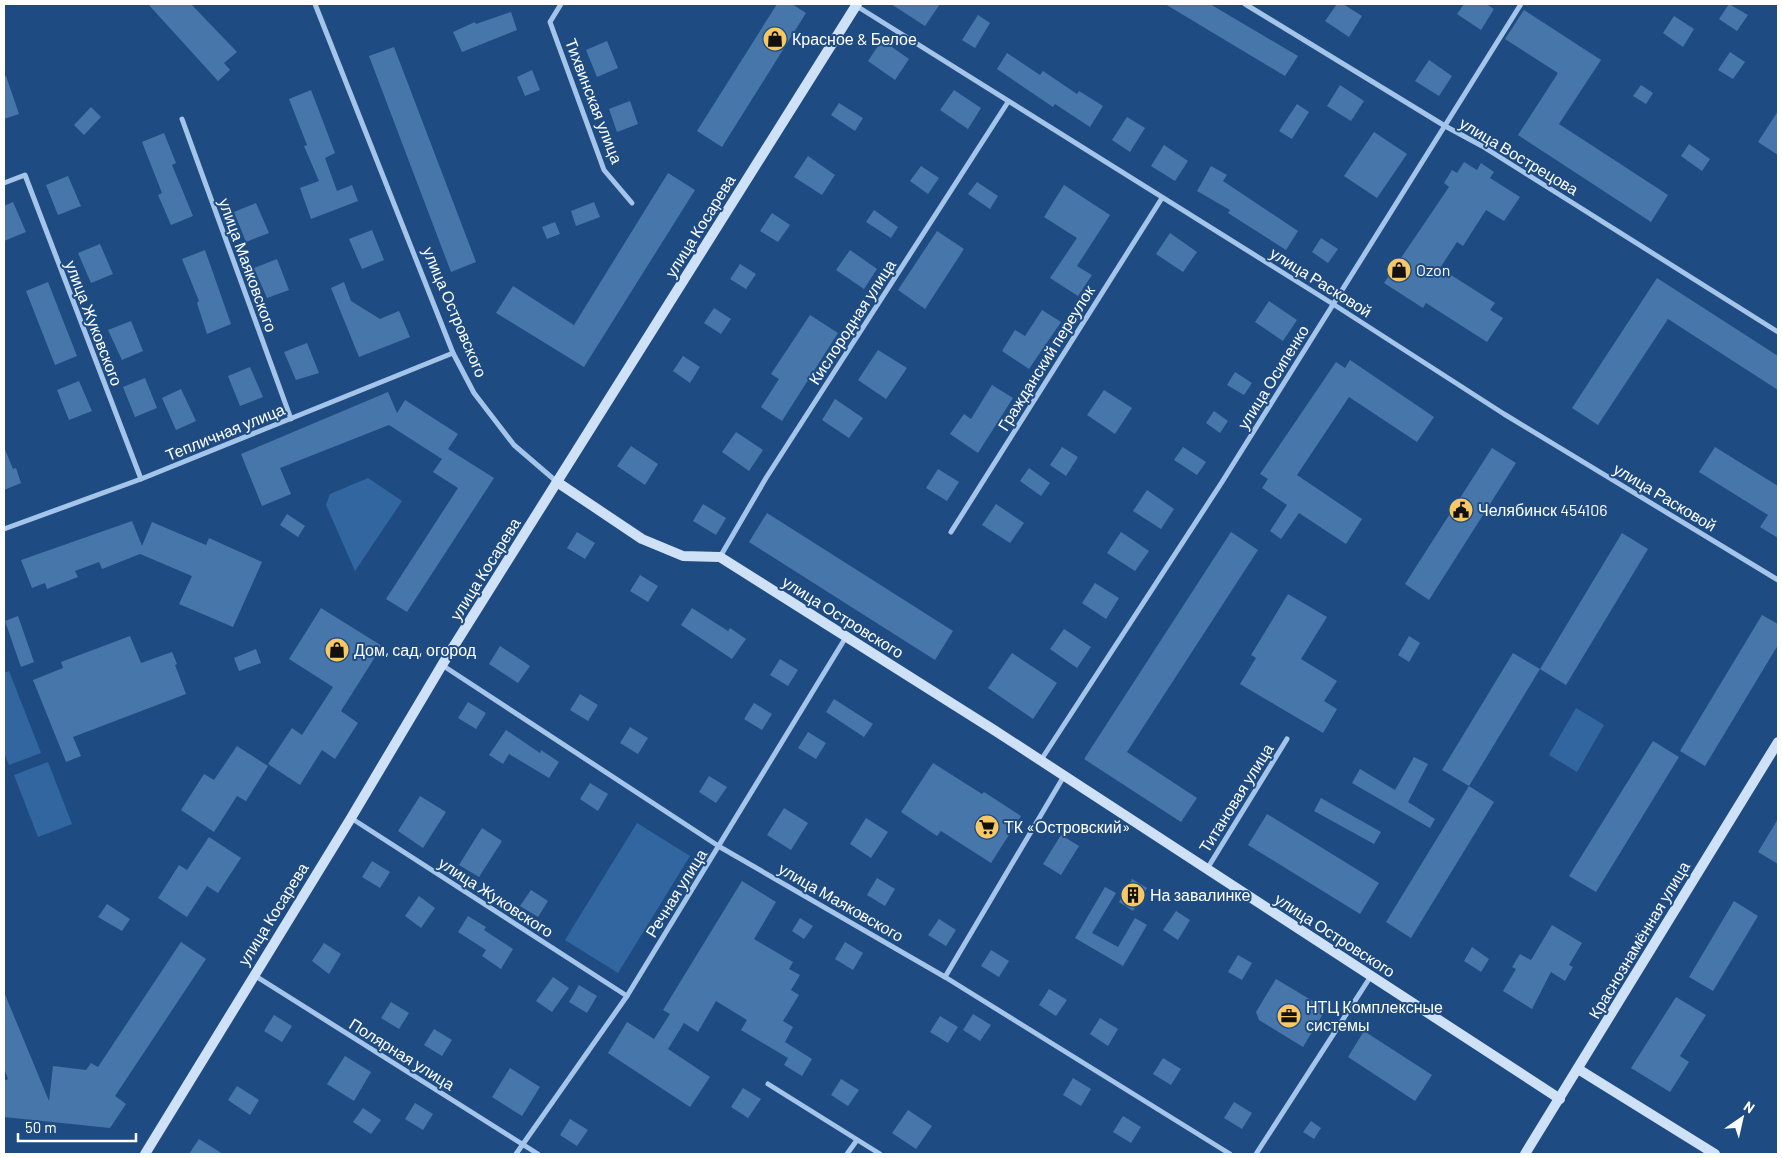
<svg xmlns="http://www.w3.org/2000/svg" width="1782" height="1158" font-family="Barlow,sans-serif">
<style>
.green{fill:#3266a0}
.building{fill:#4776ab}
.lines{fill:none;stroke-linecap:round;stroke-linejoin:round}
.street{stroke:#a4c5e9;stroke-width:5}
.secondary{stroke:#cfe1f7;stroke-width:10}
.labels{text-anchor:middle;stroke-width:4;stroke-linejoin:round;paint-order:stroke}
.poi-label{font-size:16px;fill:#fff;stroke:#1e4c82;text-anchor:start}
.street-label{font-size:16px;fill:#fff;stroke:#1e4c82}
</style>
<rect width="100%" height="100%" fill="#1e4c82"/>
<!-- green -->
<g class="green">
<polygon points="368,478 402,501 355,571 326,505 330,494"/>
<polygon points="9,671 41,753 9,765 4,753 4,673"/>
<polygon points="1576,708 1604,725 1577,772 1549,755"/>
<polygon points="48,762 72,824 38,837 14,775"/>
<polygon points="637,823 690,856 618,973 565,940"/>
</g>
<!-- building -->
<g class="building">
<polygon points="148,4 191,4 237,52 224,63 230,70 218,81"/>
<polygon points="777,4 792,4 806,13 722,147 697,131"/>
<polygon points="891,4 940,4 925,26"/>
<polygon points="1165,4 1210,4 1298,56 1285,76"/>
<polygon points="1337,4 1343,4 1362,16 1349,37 1325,21"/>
<polygon points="1464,4 1486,4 1494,9 1481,30 1457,14"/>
<polygon points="1729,4 1748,15 1737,31 1719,19"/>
<polygon points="1524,10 1601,60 1559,124 1668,195 1651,222 1518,135 1558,73 1505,39"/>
<polygon points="511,12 517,30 462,52 453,32 475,22 476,24"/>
<polygon points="978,15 990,23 975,48 962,40"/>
<polygon points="1674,16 1694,29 1683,47 1663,33"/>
<polygon points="882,40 909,59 895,80 868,61"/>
<polygon points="607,41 618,68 597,77 586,50"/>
<polygon points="394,47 476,262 451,272 369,56"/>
<polygon points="1730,52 1745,62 1733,79 1718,70"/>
<polygon points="1007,53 1040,75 1043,71 1077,94 1079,91 1103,106 1090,127 1055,104 1053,107 997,69"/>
<polygon points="1429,60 1452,76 1439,96 1415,81"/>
<polygon points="532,70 540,90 525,96 517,77"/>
<polygon points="4,76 6,76 19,114 4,119"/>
<polygon points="1340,85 1364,101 1351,121 1327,106"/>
<polygon points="1641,85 1653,93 1646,104 1633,96"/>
<polygon points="311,90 335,153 325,158 337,191 352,185 358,201 311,219 300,188 319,181 304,146 307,145 289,99"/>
<polygon points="954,90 981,108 968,129 940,110"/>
<polygon points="630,101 638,124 617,132 609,109"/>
<polygon points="839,103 863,118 855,131 831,115"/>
<polygon points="1297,104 1309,112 1292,139 1279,131"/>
<polygon points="91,107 101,117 84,135 74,125"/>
<polygon points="1778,111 1778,155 1758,142"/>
<polygon points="1127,117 1145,128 1130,152 1112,140"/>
<polygon points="1374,132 1407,154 1377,198 1344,176"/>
<polygon points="164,133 176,163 172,165 193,216 171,225 158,195 162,193 142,142"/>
<polygon points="1689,144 1710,159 1702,171 1681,156"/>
<polygon points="1164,145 1188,161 1175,181 1151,166"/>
<polygon points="808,156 835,175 822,195 794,177"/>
<polygon points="1464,162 1477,170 1481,163 1494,172 1490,178 1520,197 1504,221 1486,210 1463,246 1457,242 1440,268 1495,303 1490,310 1503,318 1487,342 1426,303 1423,308 1384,283 1449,187 1444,183 1452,170 1457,173"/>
<polygon points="921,166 939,178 928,194 910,181"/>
<polygon points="1211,166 1227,175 1223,181 1298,231 1286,250 1228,213 1230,210 1197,191"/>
<polygon points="668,173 695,190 584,367 496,313 513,286 574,325"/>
<polygon points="68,176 81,206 58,215 46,185"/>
<polygon points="977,182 998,196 990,209 968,194"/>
<polygon points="1064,185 1110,215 1077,266 1092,275 1078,296 1050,278 1077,238 1044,217"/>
<polygon points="13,202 26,232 4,241 4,206"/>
<polygon points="594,202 600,217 576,226 571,211"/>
<polygon points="256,203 269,233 246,242 234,212"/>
<polygon points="874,210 898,227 891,238 866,222"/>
<polygon points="772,213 790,225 778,242 760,231"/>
<polygon points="555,222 560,234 547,239 542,227"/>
<polygon points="372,230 384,260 362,269 349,239"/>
<polygon points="937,231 964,249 925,309 898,290"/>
<polygon points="1170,233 1197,252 1183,272 1156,254"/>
<polygon points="1321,238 1338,249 1328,263 1312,252"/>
<polygon points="100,244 113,274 91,283 78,253"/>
<polygon points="205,250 231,324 207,334 197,303 199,301 182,259"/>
<polygon points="850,250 877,269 864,289 836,270"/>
<polygon points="277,259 289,290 267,298 254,268"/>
<polygon points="740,264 756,274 746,289 730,279"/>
<polygon points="1657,278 1778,356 1778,390 1668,319 1598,425 1572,408"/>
<polygon points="48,282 77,356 55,365 26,291"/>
<polygon points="344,282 351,301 380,319 399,311 410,337 359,357 331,288"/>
<polygon points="1269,301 1297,320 1283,341 1255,322"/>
<polygon points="714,308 731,319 721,334 704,323"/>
<polygon points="1042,310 1061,322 1029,369 1002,351 1015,330 1025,336"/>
<polygon points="810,315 838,333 782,421 761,407 779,379 771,374"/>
<polygon points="131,321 143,351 122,360 108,330"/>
<polygon points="307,343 319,373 296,380 284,352"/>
<polygon points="878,350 907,368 886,399 858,380"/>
<polygon points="683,356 700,367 690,383 673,371"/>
<polygon points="1350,360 1434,417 1417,442 1349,397 1297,475 1362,519 1346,544 1299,513 1281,539 1270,531 1287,505 1262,488 1268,479 1260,474 1336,362 1345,368"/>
<polygon points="250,367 263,397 240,406 228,376"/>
<polygon points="1235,372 1252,383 1244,395 1227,385"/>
<polygon points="145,378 157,408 135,417 123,387"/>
<polygon points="79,381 92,411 69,420 57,390"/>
<polygon points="992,385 1013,398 978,453 950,434 964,414 971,419"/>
<polygon points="181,389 196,421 176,430 162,398"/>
<polygon points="1104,390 1132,408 1115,434 1087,415"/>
<polygon points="388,392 397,413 405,400 458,434 448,449 494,478 407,612 386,599 458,488 433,472 442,459 389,425 280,468 291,494 262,506 241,454"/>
<polygon points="835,399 863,418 849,438 822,420"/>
<polygon points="1214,411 1228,421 1220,433 1206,423"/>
<polygon points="736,432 763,450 749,471 722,452"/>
<polygon points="631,446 658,464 645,485 617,466"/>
<polygon points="4,447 13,469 16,468 21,483 4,490"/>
<polygon points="1062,447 1078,457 1066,476 1050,465"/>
<polygon points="1183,447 1206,462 1197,475 1174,460"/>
<polygon points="1715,447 1778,486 1778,538 1760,527 1768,515 1699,472"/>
<polygon points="1492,448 1516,463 1429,600 1405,584"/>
<polygon points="1029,468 1050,483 1041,496 1020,481"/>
<polygon points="938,469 959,482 947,501 926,488"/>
<polygon points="1147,490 1174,509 1161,529 1133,511"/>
<polygon points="703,504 726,518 716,535 693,521"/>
<polygon points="996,504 1024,523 1010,543 982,525"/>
<polygon points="767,513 953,631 935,660 749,542"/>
<polygon points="287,514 305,526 298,537 280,525"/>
<polygon points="132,521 142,546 152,522 206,545 209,538 262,562 233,627 179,604 192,576 140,554 102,569 99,562 75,571 78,577 47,589 45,583 32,588 21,560"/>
<polygon points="577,532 595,543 585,559 567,548"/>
<polygon points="1121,532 1149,551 1135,571 1107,553"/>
<polygon points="1231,532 1258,550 1127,752 1197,798 1181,822 1084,759"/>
<polygon points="1622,533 1648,549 1566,685 1540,669"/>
<polygon points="640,575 658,586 648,602 630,591"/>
<polygon points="1095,583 1119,598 1106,619 1082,603"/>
<polygon points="1288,594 1327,617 1301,659 1337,681 1324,701 1337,709 1323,733 1240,684 1256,658 1251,655"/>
<polygon points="321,608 382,646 341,711 358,723 335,759 322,750 300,785 268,764 292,728 302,735 333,687 289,659"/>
<polygon points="692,608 728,631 730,628 746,639 732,659 681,625"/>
<polygon points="1762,615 1778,624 1778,645 1705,766 1680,751"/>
<polygon points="18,616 34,662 21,667 5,621"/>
<polygon points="1064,629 1091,647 1077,668 1050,649"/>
<polygon points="130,636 141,663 172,652 177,664 175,665 186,694 73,737 81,756 66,762 33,680 63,668 61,662"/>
<polygon points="1409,636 1420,643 1409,662 1398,655"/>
<polygon points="500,646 530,666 518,683 489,664"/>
<polygon points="256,649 261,663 239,671 234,658"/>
<polygon points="1012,653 1057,683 1033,719 988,688"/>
<polygon points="1513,653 1540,669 1469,786 1442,770"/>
<polygon points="780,659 798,670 788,686 770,675"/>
<polygon points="580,694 598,705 588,721 570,710"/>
<polygon points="834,699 873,724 864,737 826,712"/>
<polygon points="468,702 486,713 476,729 458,718"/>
<polygon points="754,703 772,714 762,730 744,719"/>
<polygon points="630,727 648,738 638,754 620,743"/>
<polygon points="506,730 540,753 541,750 559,762 549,778 509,754 503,764 489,755"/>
<polygon points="808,732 826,743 816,759 798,748"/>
<polygon points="1653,741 1679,757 1596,892 1569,876"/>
<polygon points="237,746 268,766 246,801 237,796 214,832 181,810 204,774 214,780"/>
<polygon points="1414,757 1428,764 1408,802 1435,819 1430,828 1352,783 1360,769 1395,790"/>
<polygon points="933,763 982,794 984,792 1021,816 991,863 941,831 937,836 901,812"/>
<polygon points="709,776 727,787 716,803 699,792"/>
<polygon points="590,783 608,794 598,811 580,799"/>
<polygon points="1469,786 1494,802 1411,938 1386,922"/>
<polygon points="420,796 446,812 423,848 398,831"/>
<polygon points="1321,798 1381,832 1374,844 1314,811"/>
<polygon points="784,808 808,823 791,850 767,835"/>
<polygon points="1267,814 1379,883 1360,914 1248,845"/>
<polygon points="866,818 888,832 871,858 850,844"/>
<polygon points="1778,819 1778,864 1758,852"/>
<polygon points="482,828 502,841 479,877 459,865"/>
<polygon points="1061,835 1079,846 1061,875 1043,864"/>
<polygon points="209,837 241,858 218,893 207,886 187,917 158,898 179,865 187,870"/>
<polygon points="372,861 390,872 380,888 362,877"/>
<polygon points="877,878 895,889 885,906 867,895"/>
<polygon points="1132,879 1147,888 1133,911 1119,902"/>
<polygon points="742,881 776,902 754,939 793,962 789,969 800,975 791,990 799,995 783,1021 793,1027 785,1042 812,1059 802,1076 784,1065 788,1058 741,1030 747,1020 716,1001 698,1032 684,1023 668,1049 710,1077 690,1107 608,1053 627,1022 654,1039 670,1014 663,1010"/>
<polygon points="1105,887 1116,893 1092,933 1118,947 1135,918 1147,925 1123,966 1075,938"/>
<polygon points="531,890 548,901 538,917 520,906"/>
<polygon points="419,896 435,908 421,928 405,916"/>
<polygon points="1734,901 1758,916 1713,991 1689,977"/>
<polygon points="107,904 130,919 122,931 98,917"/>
<polygon points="1176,911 1190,920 1178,940 1163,930"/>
<polygon points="468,916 486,927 484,930 513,949 501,969 482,956 486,950 458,932"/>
<polygon points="800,918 813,926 804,939 792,931"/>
<polygon points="939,919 956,930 946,946 928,935"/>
<polygon points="1552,925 1582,943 1569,965 1573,967 1565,981 1551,972 1532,1009 1503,991 1516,969 1512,967 1520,954 1531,960"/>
<polygon points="181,942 206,959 115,1096 126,1104 110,1128 4,1117 4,1081 8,1079 4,1068 4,992 49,1101 53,1066 86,1070 91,1063 98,1067"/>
<polygon points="845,942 863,953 853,970 835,959"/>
<polygon points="324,943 341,954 329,974 312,961"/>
<polygon points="1472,947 1489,959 1481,972 1464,961"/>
<polygon points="991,950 1009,961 999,977 981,966"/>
<polygon points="1238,955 1252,963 1242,980 1228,972"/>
<polygon points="553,977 569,988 552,1012 536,1001"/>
<polygon points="1276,979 1326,1009 1303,1047 1259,1020 1256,1012"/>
<polygon points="579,985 597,996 587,1013 569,1002"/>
<polygon points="1049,989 1067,1000 1056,1016 1039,1005"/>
<polygon points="1676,997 1706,1015 1680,1056 1689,1062 1670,1092 1631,1068"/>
<polygon points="391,1002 409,1013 399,1029 381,1018"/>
<polygon points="973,1014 991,1025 980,1041 963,1030"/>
<polygon points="274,1015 292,1026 282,1042 264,1031"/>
<polygon points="940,1016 958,1027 948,1043 930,1032"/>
<polygon points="1100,1018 1118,1029 1108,1046 1090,1034"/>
<polygon points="434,1029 452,1040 442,1056 424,1045"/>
<polygon points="1364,1031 1432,1075 1415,1101 1348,1057"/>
<polygon points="345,1056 371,1072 354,1101 327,1084"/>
<polygon points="1163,1058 1181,1069 1171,1085 1153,1074"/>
<polygon points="510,1068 540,1087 522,1116 492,1097"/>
<polygon points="1073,1078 1091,1089 1081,1106 1063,1095"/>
<polygon points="841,1079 859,1090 848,1106 831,1095"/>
<polygon points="237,1086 259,1100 250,1115 228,1100"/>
<polygon points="743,1088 761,1099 748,1118 731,1107"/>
<polygon points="1234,1102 1252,1113 1242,1129 1224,1118"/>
<polygon points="415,1103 433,1114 423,1130 405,1119"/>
<polygon points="363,1108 381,1120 371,1134 353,1122"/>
<polygon points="908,1110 932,1126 916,1149 892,1133"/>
<polygon points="1123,1116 1141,1127 1131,1143 1113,1132"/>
<polygon points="570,1119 588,1130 577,1146 560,1135"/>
<polygon points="1311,1121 1321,1128 1314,1139 1303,1132"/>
<polygon points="199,1139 223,1154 189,1154"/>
</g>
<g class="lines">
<!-- street -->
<g class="street">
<polyline points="315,4 453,353 474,393 514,445 557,482"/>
<polyline points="561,4 550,22 604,170 632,203"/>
<polyline points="1245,4 1445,126 1482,146 1778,332"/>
<polyline points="855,5 1333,304 1504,414 1778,580"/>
<polyline points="182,119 291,419"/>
<polyline points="4,183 25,175 141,479"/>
<polyline points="4,529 141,479 453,353"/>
<polyline points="951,532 1162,198"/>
<polyline points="720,557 766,478 1008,102"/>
<polyline points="442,665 720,847 945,977 1230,1154"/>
<polyline points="1041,760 1222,482 1521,4"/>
<polyline points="351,818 627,996"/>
<polyline points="1207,869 1287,739"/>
<polyline points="254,975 538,1154"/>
<polyline points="945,977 1064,776"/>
<polyline points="768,1084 880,1154"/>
<polyline points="516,1154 627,996 846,637"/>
<polyline points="847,1154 857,1140"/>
<polyline points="1256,1154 1371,976"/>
</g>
<!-- secondary -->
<g class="secondary">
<polyline points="557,482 642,539 683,556 720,557 994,730 1560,1099"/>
<polyline points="1578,1069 1715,1154"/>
<polyline points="145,1154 351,818 442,665 857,4"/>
<polyline points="1525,1154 1778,742"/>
</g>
</g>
<!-- icons -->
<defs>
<symbol id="shop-disc" viewBox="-11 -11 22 22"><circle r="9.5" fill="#f8c963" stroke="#1e4c82"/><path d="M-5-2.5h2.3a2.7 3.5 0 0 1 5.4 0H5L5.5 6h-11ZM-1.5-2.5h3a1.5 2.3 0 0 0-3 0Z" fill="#111"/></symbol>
<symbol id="civic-disc" viewBox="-11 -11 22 22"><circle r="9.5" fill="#f8c963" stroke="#1e4c82"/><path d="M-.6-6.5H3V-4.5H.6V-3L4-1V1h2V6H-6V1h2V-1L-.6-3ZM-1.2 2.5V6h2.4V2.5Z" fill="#111"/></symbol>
<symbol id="supermarket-disc" viewBox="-11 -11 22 22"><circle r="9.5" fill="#f8c963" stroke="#1e4c82"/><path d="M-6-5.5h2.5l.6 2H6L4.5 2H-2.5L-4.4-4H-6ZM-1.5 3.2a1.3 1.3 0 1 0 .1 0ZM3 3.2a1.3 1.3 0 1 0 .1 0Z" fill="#111"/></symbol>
<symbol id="building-disc" viewBox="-11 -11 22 22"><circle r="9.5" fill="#f8c963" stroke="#1e4c82"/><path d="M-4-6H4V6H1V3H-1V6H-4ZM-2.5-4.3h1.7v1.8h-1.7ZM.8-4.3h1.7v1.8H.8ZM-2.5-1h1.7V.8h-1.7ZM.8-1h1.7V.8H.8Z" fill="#111"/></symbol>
<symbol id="office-disc" viewBox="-11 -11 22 22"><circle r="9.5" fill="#f8c963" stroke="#1e4c82"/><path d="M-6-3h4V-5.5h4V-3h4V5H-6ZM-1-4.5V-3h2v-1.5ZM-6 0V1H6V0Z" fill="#111"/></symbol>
</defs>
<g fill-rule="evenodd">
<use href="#shop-disc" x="761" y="25" width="28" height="28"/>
<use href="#shop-disc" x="1385" y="256" width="28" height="28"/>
<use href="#civic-disc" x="1447" y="496" width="28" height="28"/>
<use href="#shop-disc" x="323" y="636" width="28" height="28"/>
<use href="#supermarket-disc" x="973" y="813" width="28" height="28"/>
<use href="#building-disc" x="1119" y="881" width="28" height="28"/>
<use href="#office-disc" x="1275" y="1002" width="28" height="28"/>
</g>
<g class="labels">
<!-- poi labels -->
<g class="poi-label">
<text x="792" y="45">Красное &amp; Белое</text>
<text x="1416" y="276">Ozon</text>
<text x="1478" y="516">Челябинск 454106</text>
<text x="354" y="656">Дом, сад, огород</text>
<text x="1004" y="833">ТК «Островский»</text>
<text x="1150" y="901">На завалинке</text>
<text x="1306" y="1013">НТЦ Комплексные<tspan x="1306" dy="18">системы</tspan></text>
</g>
<!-- street labels -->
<g class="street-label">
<text transform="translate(594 101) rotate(69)" y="6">Тихвинская улица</text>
<text transform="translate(1519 156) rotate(31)" y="6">улица Вострецова</text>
<text transform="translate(700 226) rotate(-58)" y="6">улица Косарева</text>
<text transform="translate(248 265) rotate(70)" y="6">улица Маяковского</text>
<text transform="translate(1321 282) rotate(32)" y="6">улица Расковой</text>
<text transform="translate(455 312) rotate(67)" y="6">улица Островского</text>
<text transform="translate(852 322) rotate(-57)" y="6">Кислородная улица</text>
<text transform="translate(94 323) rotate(69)" y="6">улица Жуковского</text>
<text transform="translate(1046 358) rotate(-58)" y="6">Гражданский переулок</text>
<text transform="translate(1273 377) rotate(-58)" y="6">улица Осипенко</text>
<text transform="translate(225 432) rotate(-22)" y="6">Тепличная улица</text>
<text transform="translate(1665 497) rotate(31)" y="6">улица Расковой</text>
<text transform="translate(485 569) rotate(-58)" y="6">улица Косарева</text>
<text transform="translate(843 617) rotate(32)" y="6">улица Островского</text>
<text transform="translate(1236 798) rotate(-58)" y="6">Титановая улица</text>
<text transform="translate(676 893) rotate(-58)" y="6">Речная улица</text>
<text transform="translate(496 897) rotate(33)" y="6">улица Жуковского</text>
<text transform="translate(841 902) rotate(30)" y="6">улица Маяковского</text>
<text transform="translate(273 914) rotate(-58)" y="6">улица Косарева</text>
<text transform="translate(1335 935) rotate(33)" y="6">улица Островского</text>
<text transform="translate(1639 940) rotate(-59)" y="6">Краснознамённая улица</text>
<text transform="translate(402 1054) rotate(32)" y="6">Полярная улица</text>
</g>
</g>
<!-- border -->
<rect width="1782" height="1158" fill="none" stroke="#ffffff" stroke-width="10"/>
<!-- north arrow -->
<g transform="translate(1742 1118) rotate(34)" stroke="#1e4c82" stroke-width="4" paint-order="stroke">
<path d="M0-4L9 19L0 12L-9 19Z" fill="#ffffff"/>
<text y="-8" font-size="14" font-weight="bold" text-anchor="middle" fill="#ffffff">N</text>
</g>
<!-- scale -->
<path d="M18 1133v8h118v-8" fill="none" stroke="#ffffff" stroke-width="2.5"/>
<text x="25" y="1133" font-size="15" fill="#ffffff" stroke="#1e4c82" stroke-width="4" paint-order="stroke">50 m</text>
</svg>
